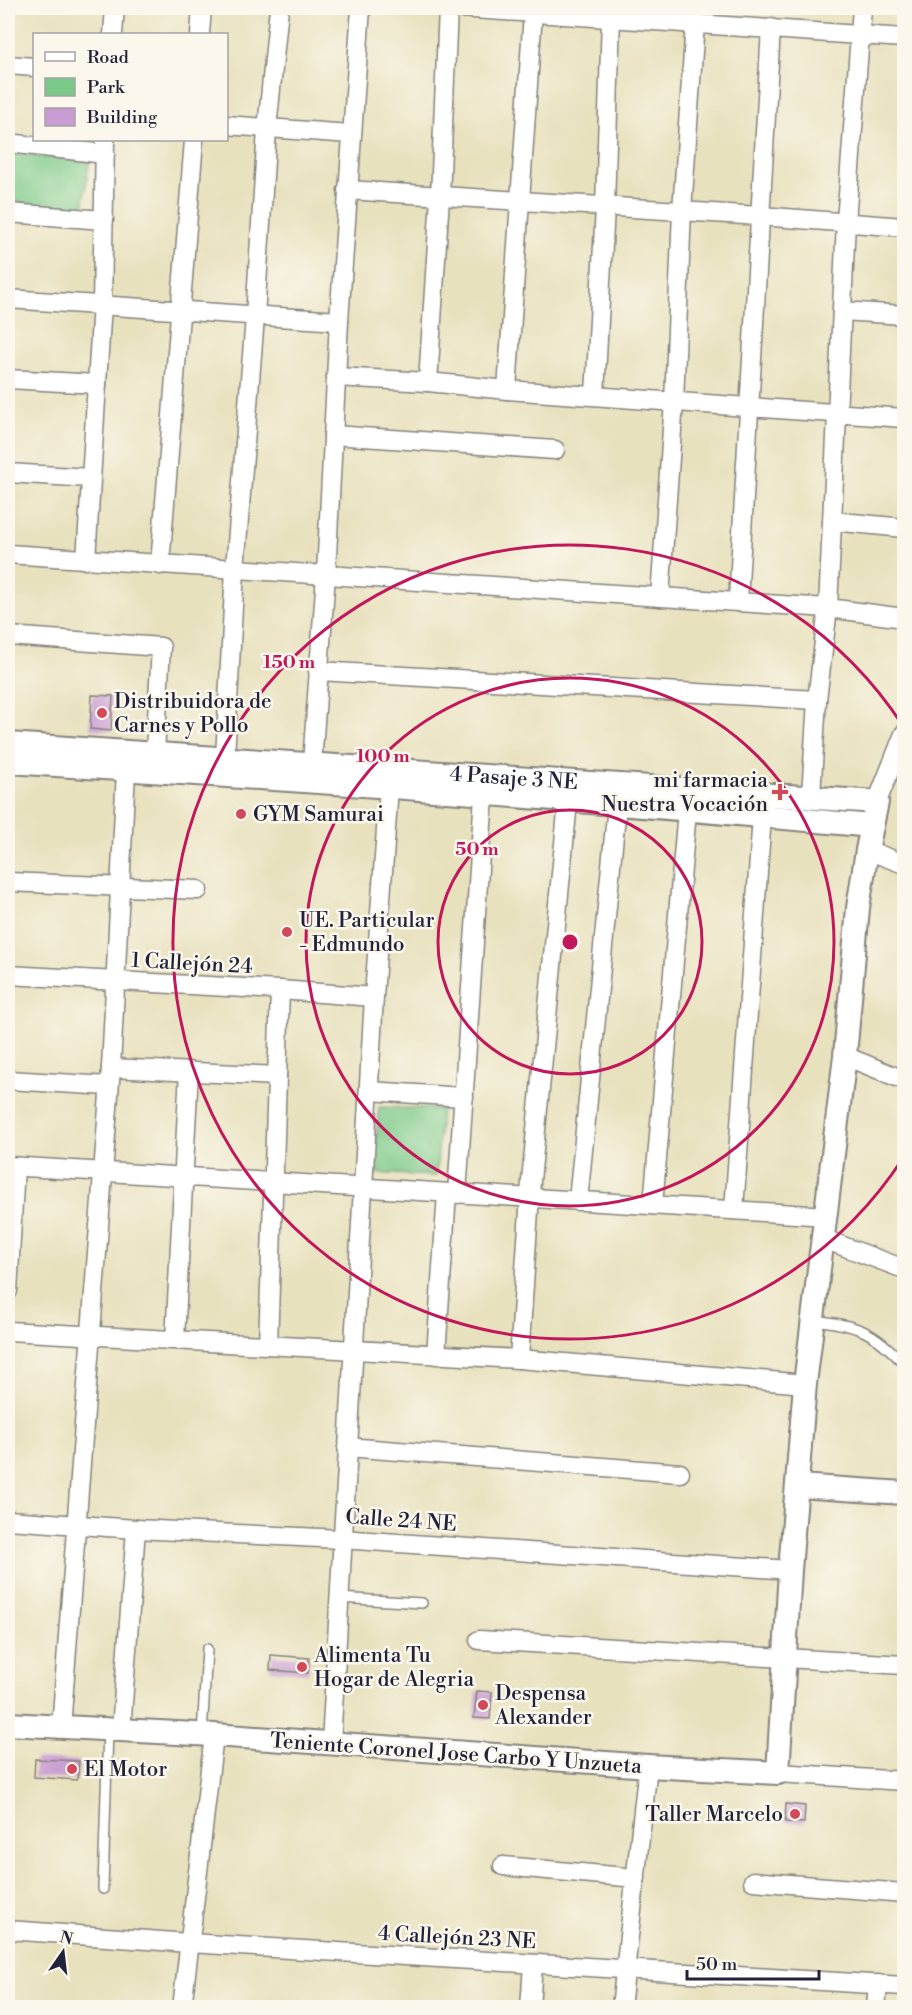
<svg xmlns="http://www.w3.org/2000/svg" width="912" height="2015" font-family="'Libre Bodoni',serif">
<style>
.green{fill:#7bc988;stroke:#4e7662;stroke-width:1.5}
.building{fill:#c99cd3}
.lines{fill:none;stroke-linecap:round;stroke-linejoin:round}
.service-casing{stroke:#85827c;stroke-width:12}
.minor-casing{stroke:#85827c;stroke-width:21}
.tertiary-casing{stroke:#85827c;stroke-width:26}
.service{stroke:#fff;stroke-width:9}
.minor{stroke:#fff;stroke-width:18}
.tertiary{stroke:#fff;stroke-width:22}
.ring{fill:none;stroke:#c2185b;stroke-width:3}
.poi-dot{fill:#d1495b;stroke:#fbf7ec;stroke-width:2}
.labels{text-anchor:middle;stroke-width:5;stroke-linejoin:round;paint-order:stroke}
.poi-label{font-size:21px;fill:#22223b;stroke:#fbf7ec;text-anchor:start}
.street-label{font-size:21px;fill:#22223b;stroke:#fbf7ec}
.centre{fill:#c2185b;stroke:#fbf7ec;stroke-width:3}
.ring-label{font-size:18px;text-anchor:middle;font-weight:bold;fill:#c2185b;stroke:#fbf7ec;stroke-width:5;stroke-linejoin:round;paint-order:stroke}
</style>
<rect width="100%" height="100%" fill="#fbf7ec"/>
<filter id="ink" filterUnits="userSpaceOnUse"><feTurbulence type="fractalNoise" baseFrequency=".0167" numOctaves="2"/><feDisplacementMap in="SourceGraphic" scale="12" xChannelSelector="R" yChannelSelector="G"/><feConvolveMatrix kernelMatrix="1 2 1 2 8 2 1 2 1" color-interpolation-filters="sRGB"/></filter>
<filter id="wash" filterUnits="userSpaceOnUse"><feTurbulence type="fractalNoise" baseFrequency=".008" numOctaves="4" result="noise"/><feDisplacementMap in="SourceGraphic" scale="24" xChannelSelector="R" yChannelSelector="G"/><feGaussianBlur stdDeviation="1.35" result="paint"/><feColorMatrix in="noise" values="0 0 0 0 0 0 0 0 0 0 0 0 0 0 0 0 0 1.4 0 .05"/><feComposite in="paint" operator="in"/></filter>
<g filter="url(#wash)">
<rect width="100%" height="100%" fill="#e8e1be"/>
<!-- green -->
<g class="green">
<polygon points="8,153 89,161 83,210 8,201"/>
<polygon points="379,1107 441,1109 436,1176 373,1173"/>
</g>
<g id="blocks">
<!-- building -->
<g class="building">
<polygon points="92,695 113,696 111,731 90,729"/>
<polygon points="271,1655 309,1658 308,1673 270,1670"/>
<polygon points="477,1691 492,1692 490,1719 474,1718"/>
<polygon points="35,1759 79,1761 77,1780 34,1777"/>
<polygon points="786,1804 805,1806 804,1823 785,1822"/>
</g>
</g>
</g>
<g filter="url(#ink)">
<use href="#blocks" fill-opacity="0" stroke="#85827c" stroke-width="1.5"/>
<g class="lines">
<defs>
<g id="service">
<path d="M813 1320C858 1325 874 1331 904 1364"/>
<polyline points="338,1598 422,1603"/>
<polyline points="202,1735 207,1649"/>
<polyline points="103,1889 108,1729"/>
</g>
<g id="minor">
<polyline points="459,8 904,38"/>
<polyline points="113,34 115,8"/>
<polyline points="200,34 202,8"/>
<polyline points="8,65 34,67"/>
<polyline points="226,125 350,134"/>
<polyline points="8,143 105,154"/>
<polyline points="347,190 760,216 904,227"/>
<polyline points="8,213 104,220"/>
<polyline points="8,299 339,321"/>
<polyline points="842,311 904,315"/>
<polyline points="336,377 428,382 507,390 904,418"/>
<polyline points="8,379 97,384"/>
<polyline points="428,382 440,197 448,8"/>
<polyline points="507,390 533,12"/>
<polyline points="595,395 605,207 611,17"/>
<polyline points="333,435 555,450"/>
<polyline points="8,473 90,478"/>
<polyline points="832,521 904,528"/>
<polyline points="8,554 828,608 904,618"/>
<polyline points="86,560 102,304 105,140"/>
<polyline points="160,565 194,140"/>
<polyline points="660,597 674,402 682,211 695,23"/>
<polyline points="738,602 771,28"/>
<polyline points="8,636 161,647 155,753"/>
<polyline points="318,671 817,700"/>
<polyline points="225,758 235,569 255,317 267,129 279,8"/>
<polyline points="312,763 326,575 339,321 361,8"/>
<polyline points="811,796 817,700 828,608 846,222 862,8"/>
<polyline points="877,802 904,734"/>
<polyline points="867,850 904,864"/>
<polyline points="8,882 198,890"/>
<polyline points="8,975 280,990 374,997"/>
<polyline points="845,1056 904,1080"/>
<polyline points="111,1068 277,1076"/>
<polyline points="8,1080 109,1086"/>
<polyline points="369,1091 464,1097"/>
<polyline points="8,1166 827,1216"/>
<polyline points="457,1194 484,795"/>
<polyline points="578,1201 617,805"/>
<polyline points="653,1205 687,810"/>
<polyline points="734,1210 762,816"/>
<polyline points="824,1239 904,1269"/>
<polyline points="8,1291 15,1167"/>
<polyline points="8,1331 519,1359 805,1384"/>
<polyline points="175,1340 189,1071"/>
<polyline points="268,1345 280,990"/>
<polyline points="436,1355 447,1193"/>
<polyline points="519,1359 531,1181 568,802"/>
<polyline points="347,1447 680,1473"/>
<polyline points="8,1520 136,1529 341,1539 790,1570"/>
<polyline points="479,1640 904,1665"/>
<polyline points="61,1728 111,1068 126,770"/>
<polyline points="121,1730 136,1529"/>
<polyline points="331,1744 374,997 389,787"/>
<polyline points="778,1773 904,1781"/>
<polyline points="503,1866 636,1878"/>
<polyline points="753,1881 904,1893"/>
<polyline points="8,1930 189,1943 904,1986"/>
<polyline points="182,2008 214,1735"/>
<polyline points="530,2008 533,1964"/>
<polyline points="621,2008 648,1766"/>
<polyline points="876,2008 878,1984"/>
</g>
<g id="tertiary">
<path id="s1" d="M8 744 877 802 867 850 858 908 845 1056 805 1384 790 1570 778 1773 648 1766 214 1735 8 1724"/>
<path d="M8 762C296 780 584 799 872 826"/>
<polyline points="798,1486 904,1493"/>
</g>
</defs>
<!-- service casing -->
<use href="#service" class="service-casing"/>
<!-- minor casing -->
<use href="#minor" class="minor-casing"/>
<!-- tertiary casing -->
<use href="#tertiary" class="tertiary-casing"/>
<!-- service -->
<use href="#service" class="service"/>
<!-- minor -->
<use href="#minor" class="minor"/>
<!-- tertiary -->
<use href="#tertiary" class="tertiary"/>
</g>
</g>
<!-- distance rings -->
<g class="ring">
<circle cx="570" cy="942" r="132"/>
<circle cx="570" cy="942" r="264"/>
<path d="M903 1158A397 397 0 1 1 903 726"/>
</g>
<!-- markers -->
<g class="poi-dot">
<circle cx="102" cy="713" r="6"/>
<path d="M777 783h6v6h6v6h-6v6h-6v-6h-6v-6h6z"/>
<circle cx="241" cy="814" r="6"/>
<circle cx="287" cy="932" r="6"/>
<circle cx="302" cy="1667" r="6"/>
<circle cx="483" cy="1705" r="6"/>
<circle cx="72" cy="1769" r="6"/>
<circle cx="795" cy="1814" r="6"/>
</g>
<g class="labels">
<!-- poi labels -->
<g class="poi-label">
<text x="114" y="708">Distribuidora de<tspan x="114" dy="24">Carnes y Pollo</tspan></text>
<text x="768" y="787" text-anchor="end">mi farmacia<tspan x="768" dy="24">Nuestra Vocación</tspan></text>
<text x="253" y="821">GYM Samurai</text>
<text x="299" y="927">UE. Particular<tspan x="299" dy="24">- Edmundo</tspan></text>
<text x="314" y="1662">Alimenta Tu<tspan x="314" dy="24">Hogar de Alegria</tspan></text>
<text x="495" y="1700">Despensa<tspan x="495" dy="24">Alexander</tspan></text>
<text x="84" y="1776">El Motor</text>
<text x="783" y="1821" text-anchor="end">Taller Marcelo</text>
</g>
<!-- street labels -->
<g class="street-label">
<text dy="7" stroke="none"><textPath href="#s1" startOffset="507">4 Pasaje 3 NE</textPath></text>
<text transform="translate(192 963) rotate(3)" y="7">1 Callejón 24</text>
<text transform="translate(401 1520) rotate(4)" y="7">Calle 24 NE</text>
<text transform="translate(456 1753) rotate(4)" y="7">Teniente Coronel Jose Carbo Y Unzueta</text>
<text transform="translate(457 1937) rotate(3)" y="7">4 Callejón 23 NE</text>
</g>
</g>
<circle cx="570" cy="942" r="9" class="centre"/>
<g class="ring-label">
<text x="289" y="668">150 m</text>
<text x="383" y="762">100 m</text>
<text x="477" y="855">50 m</text>
</g>
<!-- margin -->
<rect width="912" height="2015" fill="none" stroke="#fbf7ec" stroke-width="30"/>
<!-- legend -->
<rect x="33" y="33" width="195" height="108" fill="#fbf7ec" stroke="#a4a2a5" stroke-width="1.5"/>
<rect x="45" y="52" width="30" height="9" fill="#ffffff" stroke="#a4a2a5" stroke-width="1.5"/>
<text x="87" y="63" font-size="18" fill="#22223b">Road</text>
<rect x="45" y="78" width="30" height="18" fill="#7bc988" stroke="#a4a2a5" stroke-width="1.5"/>
<text x="87" y="93" font-size="18" fill="#22223b">Park</text>
<rect x="45" y="108" width="30" height="18" fill="#c99cd3" stroke="#a4a2a5" stroke-width="1.5"/>
<text x="87" y="123" font-size="18" fill="#22223b">Building</text>
<!-- north arrow -->
<g transform="translate(63 1952) rotate(14)" stroke="#fbf7ec" stroke-width="4.5" paint-order="stroke">
<path d="M0-4.5L10 22L0 15L-10 22Z" fill="#22223b"/>
<text y="-9" font-size="16" font-weight="bold" text-anchor="middle" fill="#22223b">N</text>
</g>
<!-- scale -->
<path d="M687 1970v9h132v-9" fill="none" stroke="#22223b" stroke-width="3"/>
<text x="696" y="1970" font-size="18" fill="#22223b" stroke="#fbf7ec" stroke-width="4.5" paint-order="stroke">50 m</text>
</svg>
